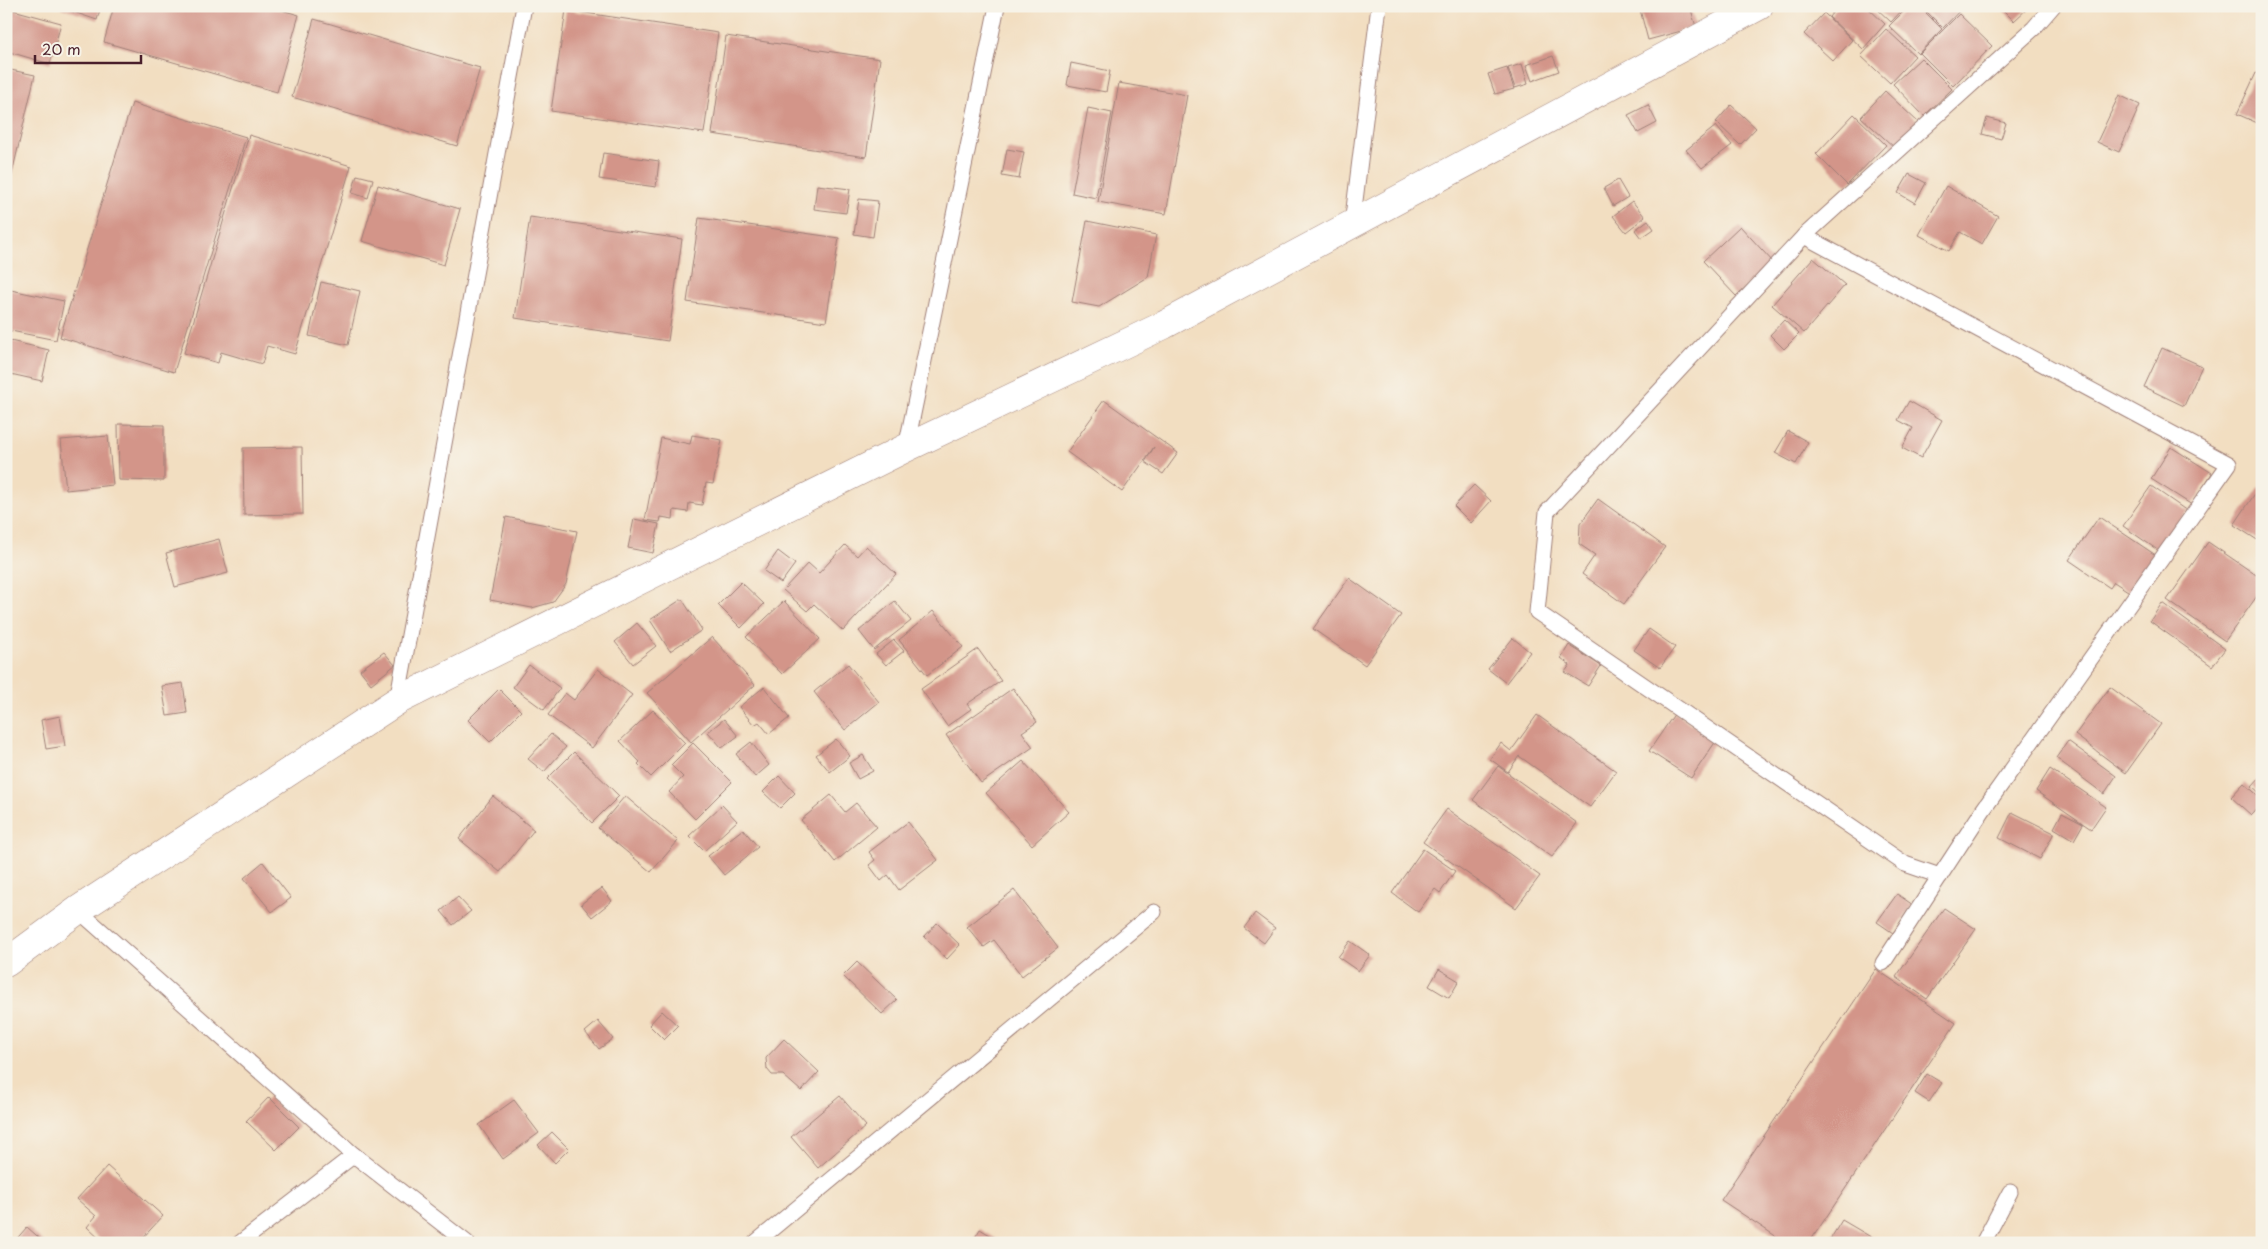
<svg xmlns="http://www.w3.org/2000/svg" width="2268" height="1249" font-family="'Playpen Sans',sans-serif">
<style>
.building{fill:#d39589}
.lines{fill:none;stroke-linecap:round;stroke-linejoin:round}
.service-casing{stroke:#9e7e76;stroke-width:17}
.minor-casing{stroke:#9e7e76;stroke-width:29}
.service{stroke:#fff;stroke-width:15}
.minor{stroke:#fff;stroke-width:28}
</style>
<rect width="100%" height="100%" fill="#f7f3e8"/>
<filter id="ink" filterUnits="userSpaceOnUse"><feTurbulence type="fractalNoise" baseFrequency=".02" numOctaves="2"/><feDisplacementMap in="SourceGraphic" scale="10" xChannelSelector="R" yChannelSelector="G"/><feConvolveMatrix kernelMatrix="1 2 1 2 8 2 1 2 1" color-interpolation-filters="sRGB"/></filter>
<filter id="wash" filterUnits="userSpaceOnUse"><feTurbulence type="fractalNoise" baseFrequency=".0096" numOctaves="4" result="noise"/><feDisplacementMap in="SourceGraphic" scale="20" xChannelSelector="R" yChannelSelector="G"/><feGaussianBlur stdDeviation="1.12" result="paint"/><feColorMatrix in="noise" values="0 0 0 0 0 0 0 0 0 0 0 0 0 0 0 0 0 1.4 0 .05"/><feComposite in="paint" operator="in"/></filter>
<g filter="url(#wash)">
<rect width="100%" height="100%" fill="#f2dec1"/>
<g id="blocks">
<!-- building -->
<g class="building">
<polygon points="56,6 101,6 97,20"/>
<polygon points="114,6 267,6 299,15 277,92 104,42"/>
<polygon points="1639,6 1690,6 1696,27 1648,40"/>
<polygon points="1838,6 1866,6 1885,24 1863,49 1829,17"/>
<polygon points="1874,6 1906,6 1891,22"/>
<polygon points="1909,6 1919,6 1942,29 1918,54 1889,26"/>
<polygon points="1921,6 1964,6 1943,28"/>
<polygon points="1999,6 2030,6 2014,21"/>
<polygon points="6,8 61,23 50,64 6,51"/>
<polygon points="566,10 718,33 704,133 551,111"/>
<polygon points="1824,13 1852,40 1833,61 1804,34"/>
<polygon points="1959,14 1992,46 1953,86 1920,53"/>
<polygon points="314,19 480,68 457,146 292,97"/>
<polygon points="1886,29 1915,56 1890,83 1861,56"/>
<polygon points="726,36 880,59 866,157 712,134"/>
<polygon points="1553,56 1559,71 1532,81 1526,65"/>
<polygon points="1921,58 1952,89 1924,116 1893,84"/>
<polygon points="1071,63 1110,71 1106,92 1067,85"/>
<polygon points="1522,64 1528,84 1515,88 1508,68"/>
<polygon points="1507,68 1514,89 1495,94 1488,74"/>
<polygon points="6,69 35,75 7,195 6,195"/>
<polygon points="2256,73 2262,75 2262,125 2237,114"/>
<polygon points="1119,83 1187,95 1166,214 1098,202"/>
<polygon points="1885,91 1919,123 1895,148 1861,117"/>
<polygon points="2119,95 2140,105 2119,152 2097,142"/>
<polygon points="132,103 246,137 174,372 60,337"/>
<polygon points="1648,105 1657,123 1638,133 1628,115"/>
<polygon points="1731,105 1756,128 1740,145 1716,122"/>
<polygon points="1088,108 1112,113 1096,198 1072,193"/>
<polygon points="1854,114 1886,145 1847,185 1816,154"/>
<polygon points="1987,118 2006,123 2001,139 1982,134"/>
<polygon points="1716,126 1732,145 1702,168 1686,150"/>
<polygon points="249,135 351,166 295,354 267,346 262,364 221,352 218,363 184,353"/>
<polygon points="1007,149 1024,152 1019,179 1002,176"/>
<polygon points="603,153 659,161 656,187 599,179"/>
<polygon points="1909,174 1926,183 1915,203 1898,193"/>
<polygon points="357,175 373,179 368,198 352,193"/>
<polygon points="1618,180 1628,197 1613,206 1604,188"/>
<polygon points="378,185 460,209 444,265 362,241"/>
<polygon points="817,185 850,189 846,213 814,209"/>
<polygon points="1946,186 1998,216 1982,244 1960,232 1949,251 1919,235"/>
<polygon points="859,199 878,201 873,237 854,234"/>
<polygon points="1632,201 1645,217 1626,232 1613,216"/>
<polygon points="530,217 682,239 668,341 515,318"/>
<polygon points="699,218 839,238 826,322 687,302"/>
<polygon points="1648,220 1654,229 1641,238 1635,230"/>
<polygon points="1087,221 1156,235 1148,277 1099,307 1072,302"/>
<polygon points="1740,226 1773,262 1736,296 1703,261"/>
<polygon points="1813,258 1845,285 1804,333 1772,305"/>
<polygon points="321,282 360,291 348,345 309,336"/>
<polygon points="6,289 64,301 56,340 6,330"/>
<polygon points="1784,320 1799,334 1784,349 1770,335"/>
<polygon points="6,340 49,350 42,381 6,373"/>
<polygon points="2162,348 2202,366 2184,406 2144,387"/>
<polygon points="1104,400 1178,453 1163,474 1145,462 1154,447 1122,492 1067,452"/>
<polygon points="1909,401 1942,420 1921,458 1902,448 1913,428 1898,420"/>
<polygon points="118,424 164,425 164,481 119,480"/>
<polygon points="1788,431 1808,442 1796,464 1775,453"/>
<polygon points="692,435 722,440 713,484 706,483 702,505 689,503 688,512 674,510 673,519 661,517 660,522 645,520 661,438 690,444"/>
<polygon points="108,436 113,485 66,490 61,440"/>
<polygon points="302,447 303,514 244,515 243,448"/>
<polygon points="2171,447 2212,473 2192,505 2151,479"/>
<polygon points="2262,483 2262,543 2234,525"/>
<polygon points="1474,485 1491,501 1471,523 1454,506"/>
<polygon points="2151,486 2187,511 2159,551 2123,526"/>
<polygon points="1598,499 1665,547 1624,604 1582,574 1595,555 1579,544 1580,524"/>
<polygon points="506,517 577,531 566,584 553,602 532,608 490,600"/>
<polygon points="2099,517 2157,556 2131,593 2114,582 2110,588 2069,560"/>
<polygon points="634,519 659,524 653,553 628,548"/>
<polygon points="219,539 228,573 175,587 166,553"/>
<polygon points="2208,542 2262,579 2262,589 2225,641 2167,600"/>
<polygon points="845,545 857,556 866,546 896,574 843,631 814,604 807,611 783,590 808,563 819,573"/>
<polygon points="778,551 795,564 781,583 764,571"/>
<polygon points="1349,578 1401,615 1365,665 1313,629"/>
<polygon points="741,582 764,604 741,628 718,605"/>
<polygon points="682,599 702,630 670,651 650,620"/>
<polygon points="784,601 820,639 782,674 746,637"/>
<polygon points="895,601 911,621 874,650 859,631"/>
<polygon points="2162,603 2225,649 2212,666 2150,621"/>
<polygon points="933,611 963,647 927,675 899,640"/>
<polygon points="637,623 656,646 633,664 615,642"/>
<polygon points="1649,629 1675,647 1660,668 1634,650"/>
<polygon points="712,637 755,685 691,742 647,693"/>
<polygon points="1513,638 1530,652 1506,683 1488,669"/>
<polygon points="894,640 904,651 886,665 876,654"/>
<polygon points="1569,645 1601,666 1588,686 1565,672 1570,665 1561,658"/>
<polygon points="978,649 1001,681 967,704 971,709 947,726 921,689"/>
<polygon points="384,652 395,665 371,684 360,670"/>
<polygon points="848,664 879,702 845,730 814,692"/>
<polygon points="529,665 560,688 544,710 513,687"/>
<polygon points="598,669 632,695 592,748 548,715 565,693 574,700"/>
<polygon points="183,683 187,713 167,716 162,686"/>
<polygon points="764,687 789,718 769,734 759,722 754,725 739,707"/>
<polygon points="2110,687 2161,724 2126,773 2075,735"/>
<polygon points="1013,688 1037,722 1022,732 1033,747 981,783 946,735"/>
<polygon points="499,689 521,711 490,742 468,720"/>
<polygon points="653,710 685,743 651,777 638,764 640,762 620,741"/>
<polygon points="1675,713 1716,741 1691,778 1649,751"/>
<polygon points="1537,715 1616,771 1590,807 1519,756 1508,772 1490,759 1501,743 1511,751"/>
<polygon points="60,716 65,746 46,749 41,720"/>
<polygon points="724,719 738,736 722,748 708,732"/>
<polygon points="551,734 566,747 544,772 528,759"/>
<polygon points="836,739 850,756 830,772 816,755"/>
<polygon points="2068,741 2116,776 2104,794 2056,758"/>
<polygon points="751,742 769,765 755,777 736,754"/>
<polygon points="693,743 732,782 695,819 669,792 683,777 671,765"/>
<polygon points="574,752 619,796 592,823 547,779"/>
<polygon points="863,755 873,771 858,779 849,763"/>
<polygon points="1023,761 1069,812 1032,845 986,793"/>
<polygon points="1498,766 1577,823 1552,857 1473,800"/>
<polygon points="2050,769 2106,807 2091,829 2036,791"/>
<polygon points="2262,775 2262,795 2252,786"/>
<polygon points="779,776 795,793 780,808 763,792"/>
<polygon points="2244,783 2262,799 2262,803 2251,815 2231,797"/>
<polygon points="831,795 845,812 856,803 877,827 835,862 801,820"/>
<polygon points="493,796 534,830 500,872 459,839"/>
<polygon points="625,796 678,841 651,872 598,828"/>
<polygon points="722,805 737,821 704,851 689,836"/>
<polygon points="1447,809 1540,876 1516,908 1423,842"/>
<polygon points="2012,812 2054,833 2040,859 1999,838"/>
<polygon points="2062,813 2083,824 2074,840 2054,828"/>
<polygon points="908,822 938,860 899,890 888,875 881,881 869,865 875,860 869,852"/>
<polygon points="743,829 758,847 724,875 708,856"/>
<polygon points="1423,849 1455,871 1440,893 1435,889 1418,912 1392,893"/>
<polygon points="263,862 291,898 272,912 244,878"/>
<polygon points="602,888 612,901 592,917 581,904"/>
<polygon points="1014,890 1058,948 1022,976 994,940 984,947 967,927"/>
<polygon points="1897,894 1913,905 1893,933 1877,922"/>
<polygon points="458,897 471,911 453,925 441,911"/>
<polygon points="1944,908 1976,929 1927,999 1896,977"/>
<polygon points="1255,913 1275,928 1264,943 1244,928"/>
<polygon points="937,923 960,945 947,959 924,937"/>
<polygon points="1350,941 1370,955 1358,971 1338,957"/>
<polygon points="857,962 897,1000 882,1014 843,976"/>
<polygon points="1439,969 1459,981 1449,998 1429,986"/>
<polygon points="1876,969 1956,1023 1809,1243 1786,1243 1721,1200"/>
<polygon points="662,1011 678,1026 664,1040 649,1025"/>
<polygon points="598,1021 613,1039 599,1049 585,1032"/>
<polygon points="784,1039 819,1072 801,1091 783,1075 772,1075 767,1069 766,1058"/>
<polygon points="1927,1074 1942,1083 1929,1102 1915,1093"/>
<polygon points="840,1096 866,1126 818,1168 791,1137"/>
<polygon points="269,1097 299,1127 276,1150 246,1121"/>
<polygon points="514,1100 539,1133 503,1159 479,1125"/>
<polygon points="552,1132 569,1149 555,1163 538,1145"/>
<polygon points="107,1166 163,1216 138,1243 114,1243 112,1241 104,1243 87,1227 96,1216 77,1199"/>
<polygon points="1842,1220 1881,1243 1828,1243"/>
<polygon points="27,1227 45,1243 13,1243"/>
<polygon points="980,1229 1003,1243 972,1243"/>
</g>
</g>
</g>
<g filter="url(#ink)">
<use href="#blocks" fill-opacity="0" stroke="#9e7e76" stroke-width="1"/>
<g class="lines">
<defs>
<g id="service">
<polyline points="1352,225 1379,6"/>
<polyline points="1804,236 2229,464 1983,810 1883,963"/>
<polyline points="906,448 997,6"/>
<polyline points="397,701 524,6"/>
<polyline points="1940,876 1905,864 1537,612 1547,512 1804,236 2034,28 2053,6"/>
<polyline points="78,910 354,1155 467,1243"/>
<polyline points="240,1243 354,1155"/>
<polyline points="755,1243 1154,912"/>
<polyline points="1983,1243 2010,1192"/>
</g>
<polyline id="minor" points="6,963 78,910 397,701 906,448 1164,325 1759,6"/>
</defs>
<!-- service casing -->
<use href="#service" class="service-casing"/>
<!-- minor casing -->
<use href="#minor" class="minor-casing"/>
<!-- service -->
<use href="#service" class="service"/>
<!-- minor -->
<use href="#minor" class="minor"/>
</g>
</g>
<!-- margin -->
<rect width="2268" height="1249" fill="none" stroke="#f7f3e8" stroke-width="25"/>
<!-- scale -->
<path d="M35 55v8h106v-8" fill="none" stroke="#4a1f2b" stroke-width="2.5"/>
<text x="42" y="55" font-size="15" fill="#4a1f2b" stroke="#f7f3e8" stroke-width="4" paint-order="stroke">20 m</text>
</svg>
